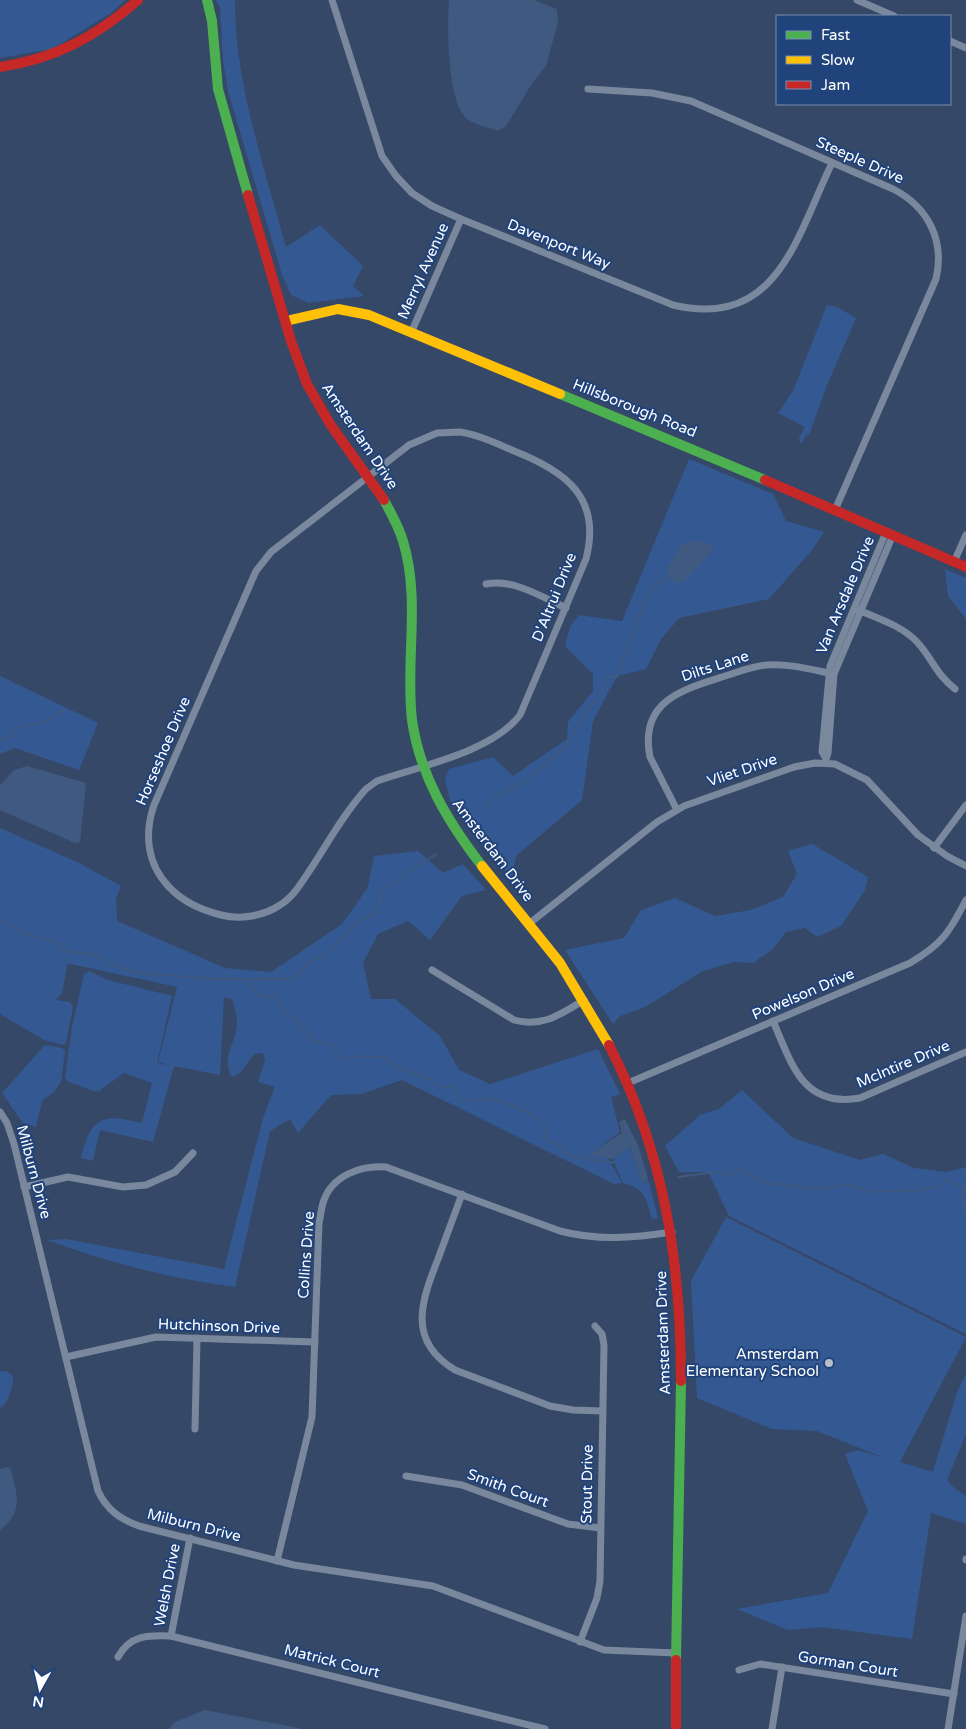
<svg xmlns="http://www.w3.org/2000/svg" width="966" height="1729" font-family="'Varela Round',sans-serif">
<style>
.green{fill:#345992}
.water{fill:#405981}
.lines{fill:none;stroke-linecap:round;stroke-linejoin:round}
.stream{stroke:#405981;stroke-width:2}
.street{stroke:#7a889e;stroke-width:7}
.fast{stroke:#4caf50;stroke-width:10}
.slow{stroke:#ffc107;stroke-width:10}
.jam{stroke:#c62828;stroke-width:10}
.poi-dot{fill:#b8bfca;stroke:#21437b;stroke-width:2}
.labels{text-anchor:middle;stroke-width:4;stroke-linejoin:round;paint-order:stroke}
.street-label{font-size:15px;fill:#fff;stroke:#21437b}
.poi-label{font-size:15px;fill:#fff;stroke:#21437b;text-anchor:end}
</style>
<rect width="100%" height="100%" fill="#354867"/>
<!-- green -->
<g class="green">
<polygon points="0,0 125,0 111,13 52,49 0,58"/>
<path d="M216 0H235C234 81 265 169 286 247L320 225 363 266 353 286 364 296 308 303 291 295 282 275 228 91 223 60 220 8Z"/>
<polygon points="827,305 837,307 856,318 827,385 809,435 807,435 801,444 799,438 805,427 778,413 793,391"/>
<polygon points="689,459 773,494 786,521 824,532 813,549 769,599 679,618 661,639 646,669 617,676 593,721 582,800 516,856 512,878 481,843 450,800 445,780 449,769 493,757 513,776 567,739 568,722 593,691 593,674 565,646 570,627 579,615 622,621"/>
<polygon points="945,569 966,578 966,619 948,596"/>
<polygon points="0,676 98,723 79,770 15,748 0,754"/>
<path d="M0 828 79 863 121 886 116 898 117 921 225 968 271 972 342 924 368 887 374 856 418 851 443 873 463 864 486 890 462 896 430 940 408 921 378 934 363 963 371 999H395L440 1036 459 1070 490 1084 598 1049 620 1094 611 1097 620 1132 601 1146 622 1183 614 1184 402 1080 361 1094 331 1095 298 1133 290 1119 270 1131 235 1287C171 1279 107 1262 47 1240L66 1239 224 1269 263 1118 275 1087 258 1082 265 1061 263 1053 254 1054 240 1073 232 1077C220 1058 237 1042 237 1023 237 1015 234 1006 232 999L224 997 220 1075 174 1066 153 1142 100 1130 93 1161 81 1158C91 1117 101 1113 142 1123L152 1083 124 1073 99 1091H93L67 1081 65 1077 72 1027 84 974 89 971 108 980 172 996 157 1063 172 1066 158 1062 177 987 71 964 65 965 67 966 62 993 56 1000 70 1002 73 1007 66 1043 63 1045 44 1040 0 1014Z"/>
<polygon points="812,844 868,877 865,890 841,926 817,937 805,928 786,932 773,949 753,963 734,962 703,971 645,1007 620,1016 613,1024 565,950 624,938 641,910 675,898 715,916 751,910 783,897 797,874 788,851"/>
<polygon points="45,1045 62,1048 65,1051 61,1082 55,1091 42,1101 36,1127 23,1123 2,1093"/>
<polygon points="742,1090 793,1138 860,1160 883,1154 914,1168 947,1172 966,1167 966,1334 729,1216 708,1172 679,1172 665,1146 700,1115 719,1109"/>
<path d="M629 1146 643 1183 649 1182 658 1218 652 1219C646 1199 646 1189 623 1183L613 1160Z"/>
<polygon points="726,1217 966,1337 900,1462 933,1472 957,1392 966,1375 966,1434 947,1480 953,1487 966,1496 966,1524 931,1513 912,1639 821,1627 788,1630 737,1609 828,1593 868,1511 845,1454 857,1450 882,1457 817,1431 772,1429 697,1398 691,1281"/>
<path d="M0 1371H6L13 1376C13 1387 9 1399 2 1407H0Z"/>
</g>
<!-- water -->
<g class="water">
<path d="M449 0H534L557 9 558 22 546 66 533 82 506 126 498 131C490 128 473 124 466 118 447 100 447 25 449 0Z"/>
<polygon points="698,540 711,544 713,550 684,581 678,583 670,579 667,569 681,544"/>
<polygon points="27,766 86,783 80,842 75,843 0,810 0,785 14,770"/>
<polygon points="625,1119 638,1145 648,1178 647,1182 642,1182 630,1147 613,1159 588,1155 622,1133 619,1122"/>
<path d="M7 1467 11 1469C17 1496 24 1511 0 1530V1469Z"/>
<polygon points="205,1710 299,1728 299,1729 169,1729 175,1722"/>
</g>
<g class="lines">
<!-- stream -->
<g class="stream">
<polyline points="0,740 10,737 18,728 44,722 64,710"/>
<polyline points="487,806 496,797 528,779 567,745 588,708 598,700 607,677 617,677 647,595 668,576"/>
<polyline points="0,919 23,933 54,941 66,951 96,955 109,964 138,973 219,979 294,979 307,964 321,957 337,945 355,924 376,913 381,901 378,892 436,854"/>
<path d="M246 980C254 992 260 1001 275 996L283 1009 307 1031 310 1038 318 1042 331 1044 338 1056 344 1059 358 1056 385 1057 395 1066 429 1079 442 1089 450 1085 462 1101C470 1102 477 1099 485 1099 502 1098 530 1114 544 1122L546 1140 557 1144 566 1154 573 1157 617 1163"/>
<polyline points="678,1177 716,1172 732,1175 738,1169 764,1183 822,1189 846,1184 872,1192 918,1190 937,1187 948,1179 966,1191"/>
<polyline points="963,1190 962,1198 966,1210"/>
</g>
<!-- street -->
<g class="street">
<path d="M332 0 382 156 396 176 412 193 432 206 461 219 673 305C778 330 797 235 832 163"/>
<polyline points="857,0 894,16"/>
<polyline points="950,41 966,48"/>
<path d="M588 89 652 93 691 101 893 189C928 207 945 240 936 279L835 510"/>
<polyline points="411,333 461,219"/>
<path d="M460 432C479 435 496 443 514 451 565 471 602 497 586 559L520 715C492 752 420 766 377 781L366 789C345 812 329 841 312 867 303 880 294 897 280 905 264 916 240 920 221 915 201 910 183 902 169 887 147 864 144 834 154 805L256 571 271 552 409 445 437 433Z"/>
<polyline points="954,562 966,535"/>
<path d="M486 584C512 578 542 597 566 608"/>
<path d="M856 609C877 618 903 626 918 643 933 660 936 674 955 689"/>
<polyline points="825,757 822,752 830,666 886,532"/>
<polyline points="825,763 828,753 834,674 893,535"/>
<path d="M677 810 650 757C639 702 681 690 722 677 736 673 751 666 766 665 788 663 813 670 834 674"/>
<polyline points="934,848 966,805"/>
<polyline points="530,923 657,822 684,806 794,767 815,763 835,764 867,780 918,835 947,856 966,866"/>
<path d="M432 970 514 1020C542 1028 561 1014 584 1000"/>
<path d="M773 1021C792 1065 803 1108 860 1098L966 1052"/>
<path d="M628 1083 910 963C942 944 949 933 966 900"/>
<path d="M0 1112 7 1123 14 1144 98 1491C107 1510 120 1519 139 1526L294 1565 433 1586 604 1650 676 1653"/>
<polyline points="24,1187 68,1177 123,1187 146,1185 175,1172 193,1153"/>
<path d="M462 1194C454 1216 446 1237 438 1259 421 1302 407 1341 455 1370L550 1406 573 1410 602 1411"/>
<polyline points="66,1357 156,1337 315,1342"/>
<polyline points="195,1429 197,1338"/>
<polyline points="406,1476 462,1485 568,1524 600,1528"/>
<polyline points="966,1559 966,1560"/>
<path d="M277 1561 312 1417 319 1223C321 1216 321 1207 324 1200 333 1175 362 1165 386 1167L560 1231C598 1241 633 1238 672 1232"/>
<polyline points="171,1636 190,1538"/>
<polyline points="580,1642 597,1598 600,1581 604,1345 602,1334 595,1326"/>
<path d="M118 1657C130 1635 148 1635 171 1636L545 1729"/>
<polyline points="739,1670 760,1664 954,1694"/>
<polyline points="772,1729 782,1667"/>
<polyline points="948,1729 966,1616"/>
</g>
<!-- fast -->
<g class="fast">
<polyline points="207,0 212,21 218,89 248,195"/>
<polyline points="560,394 765,480"/>
<path d="M384 500C391 513 399 527 403 541 421 600 405 661 412 720 420 776 448 822 482 866"/>
<polyline points="676,1660 681,1381"/>
</g>
<!-- slow -->
<g class="slow">
<polyline points="286,321 338,309 369,315 560,394"/>
<polyline points="482,866 560,963 609,1045"/>
</g>
<!-- jam -->
<g class="jam">
<path d="M0 67C55 59 97 36 138 0"/>
<polyline points="248,195 291,341 307,384 330,424 384,500"/>
<polyline points="765,480 966,567"/>
<path d="M609 1045C664 1152 681 1261 681 1381"/>
<polyline points="676,1729 676,1660"/>
</g>
</g>
<!-- markers -->
<circle class="poi-dot" cx="829" cy="1363" r="5"/>
<g class="labels">
<!-- street labels -->
<g class="street-label">
<text transform="translate(860 160) rotate(24)" y="5">Steeple Drive</text>
<text transform="translate(559 244) rotate(22)" y="5">Davenport Way</text>
<text transform="translate(423 271) rotate(-66)" y="5">Merryl Avenue</text>
<text transform="translate(635 408) rotate(22)" y="5">Hillsborough Road</text>
<text transform="translate(360 436) rotate(56)" y="5">Amsterdam Drive</text>
<text transform="translate(845 595) rotate(-67)" y="5">Van Arsdale Drive</text>
<text transform="translate(554 597) rotate(-68)" y="5">D'Altrui Drive</text>
<text transform="translate(715 666) rotate(-18)" y="5">Dilts Lane</text>
<text transform="translate(163 751) rotate(-67)" y="5">Horseshoe Drive</text>
<text transform="translate(742 770) rotate(-19)" y="5">Vliet Drive</text>
<text transform="translate(493 850) rotate(53)" y="5">Amsterdam Drive</text>
<text transform="translate(803 994) rotate(-23)" y="5">Powelson Drive</text>
<text transform="translate(903 1064) rotate(-23)" y="5">McIntire Drive</text>
<text transform="translate(34 1172) rotate(75)" y="5">Milburn Drive</text>
<text transform="translate(306 1255) rotate(-86)" y="5">Collins Drive</text>
<text transform="translate(219 1326) rotate(2)" y="5">Hutchinson Drive</text>
<text transform="translate(663 1333) rotate(-92)" y="5">Amsterdam Drive</text>
<text transform="translate(587 1484) rotate(-89)" y="5">Stout Drive</text>
<text transform="translate(508 1488) rotate(20)" y="5">Smith Court</text>
<text transform="translate(194 1525) rotate(14)" y="5">Milburn Drive</text>
<text transform="translate(167 1585) rotate(-79)" y="5">Welsh Drive</text>
<text transform="translate(332 1661) rotate(14)" y="5">Matrick Court</text>
<text transform="translate(848 1664) rotate(9)" y="5">Gorman Court</text>
</g>
<!-- poi labels -->
<g class="poi-label">
<text x="819" y="1359">Amsterdam<tspan x="819" dy="17">Elementary School</tspan></text>
</g>
</g>
<!-- legend -->
<rect x="776" y="15" width="175" height="90" fill="#21437b" stroke="#7a8eb0"/>
<rect x="786" y="31" width="25" height="8" fill="#4caf50" stroke="#7a8eb0"/>
<text x="821" y="40" font-size="15" fill="#ffffff">Fast</text>
<rect x="786" y="56" width="25" height="8" fill="#ffc107" stroke="#7a8eb0"/>
<text x="821" y="65" font-size="15" fill="#ffffff">Slow</text>
<rect x="786" y="81" width="25" height="8" fill="#c62828" stroke="#7a8eb0"/>
<text x="821" y="90" font-size="15" fill="#ffffff">Jam</text>
<!-- north arrow -->
<g transform="translate(40 1689) rotate(188)" stroke="#21437b" stroke-width="4" paint-order="stroke">
<path d="M0-4L9 19L0 12L-9 19Z" fill="#ffffff"/>
<text y="-8" font-size="14" font-weight="bold" text-anchor="middle" fill="#ffffff">N</text>
</g>
</svg>
